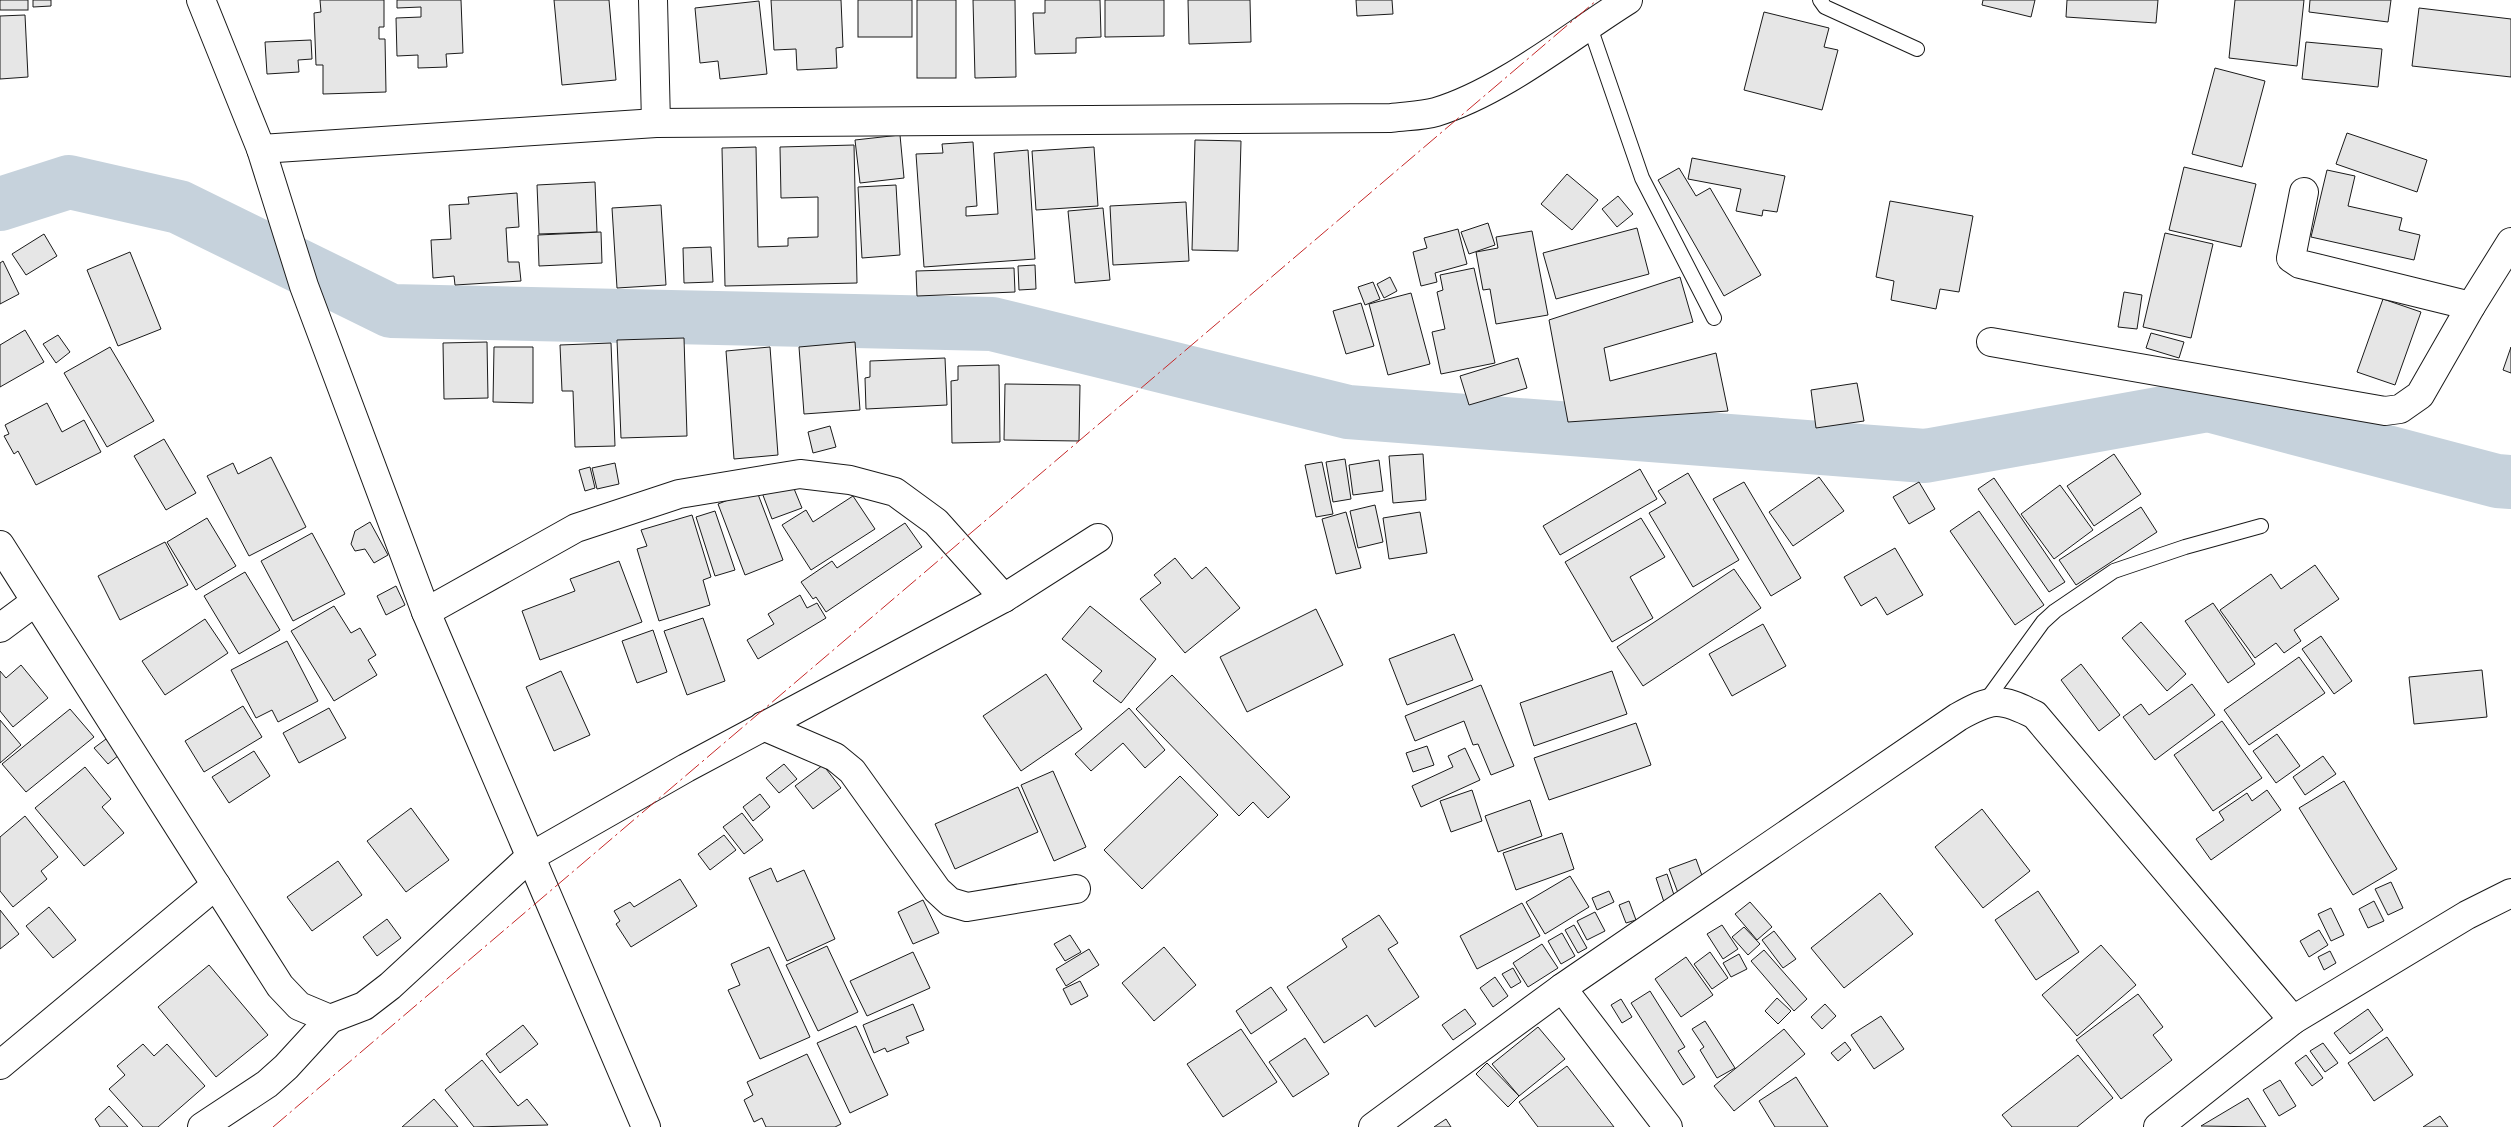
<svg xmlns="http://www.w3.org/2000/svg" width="2511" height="1127" font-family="'Open Sans',sans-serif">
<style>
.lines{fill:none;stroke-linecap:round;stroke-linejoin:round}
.river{stroke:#c6d2dc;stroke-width:54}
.building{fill:#e6e6e6;stroke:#1a1a1a}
.service-casing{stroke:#1a1a1a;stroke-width:16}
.minor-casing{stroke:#1a1a1a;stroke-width:30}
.service{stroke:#fff;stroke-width:14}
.minor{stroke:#fff;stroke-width:28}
.power{stroke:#c62828;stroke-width:1;stroke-dasharray:18 4 2.5 4;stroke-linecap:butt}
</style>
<rect width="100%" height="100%" fill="#fff"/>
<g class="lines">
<!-- river -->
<polyline class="river" points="0,204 69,182 179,207 391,311 992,324 1348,412 1925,456 2208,405 2497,481 2511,482"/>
</g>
<!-- building -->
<g class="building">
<rect x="0" y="0" width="28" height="10"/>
<polygon points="33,0 51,0 51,6 33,7"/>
<polygon points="320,0 384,0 384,27 379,27 379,39 385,39 386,92 323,94 323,65 316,65 314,13 321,12"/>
<polygon points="397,0 461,0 463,53 446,54 447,67 418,68 418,55 397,56 396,18 421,17 421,7 397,8"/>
<polygon points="554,0 609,0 616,80 562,85"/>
<polygon points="771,0 841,0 843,47 836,48 837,68 797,70 796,49 774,50"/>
<rect x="858" y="0" width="54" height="37"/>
<rect x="917" y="0" width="39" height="78"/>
<polygon points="973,0 1015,0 1016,77 975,78"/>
<polygon points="1045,0 1100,0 1101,37 1076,38 1076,53 1035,54 1033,13 1045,13"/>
<polygon points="1105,0 1164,0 1164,36 1105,37"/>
<polygon points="1188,0 1250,0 1251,42 1189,44"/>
<polygon points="1356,0 1392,0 1393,14 1357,16"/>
<polygon points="1983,0 2035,0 2031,17 1982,5"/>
<polygon points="2067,0 2158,0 2156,23 2066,17"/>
<polygon points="2235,0 2304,0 2297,66 2229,58"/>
<polygon points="2310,0 2391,0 2388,22 2309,12"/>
<polygon points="759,1 767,74 720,79 718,61 700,63 695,8"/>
<polygon points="2419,8 2511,19 2511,77 2412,66"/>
<polygon points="1764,12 1829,28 1824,47 1838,50 1822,110 1744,90"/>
<polygon points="25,15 28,77 0,79 0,16"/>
<polygon points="311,40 312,59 298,60 299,72 267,74 265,42"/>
<polygon points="2306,42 2382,49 2378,87 2302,79"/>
<polygon points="2215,68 2265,81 2242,167 2192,154"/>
<polygon points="2347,133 2427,160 2417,192 2336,164"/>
<polygon points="900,135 904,178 860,183 855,140"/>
<polygon points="1195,140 1241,141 1238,251 1192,250"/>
<polygon points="973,142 977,206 966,207 966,216 998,214 994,153 1028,150 1035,259 924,267 916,154 943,153 942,144"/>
<polygon points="854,145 857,283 725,286 722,148 756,147 758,247 788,246 788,238 818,237 818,197 781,198 780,147"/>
<polygon points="1094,147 1098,206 1036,210 1032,151"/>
<polygon points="1692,158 1785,176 1777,212 1763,210 1762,216 1736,211 1741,189 1688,179"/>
<polygon points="2184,167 2256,184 2241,247 2169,230"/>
<polygon points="1679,168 1696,196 1710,188 1761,275 1724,296 1658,180"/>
<polygon points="2327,170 2355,176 2348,206 2402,218 2399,230 2420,235 2414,260 2311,237"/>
<polygon points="1567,174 1598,200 1572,230 1541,204"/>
<polygon points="595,182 597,232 539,234 537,185"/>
<polygon points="896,185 900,255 862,258 858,187"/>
<polygon points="517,193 519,227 506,228 508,262 519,262 521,281 455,285 454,276 433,278 431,240 451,239 449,205 469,204 468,197"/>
<polygon points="1618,196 1633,214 1617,227 1602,209"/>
<polygon points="1890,201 1973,216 1959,292 1940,289 1936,309 1891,300 1894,281 1876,277"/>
<polygon points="1186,202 1189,261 1113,265 1110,206"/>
<polygon points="661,205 666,285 617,288 612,208"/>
<polygon points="1103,208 1110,280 1075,283 1068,211"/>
<polygon points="1488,223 1495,245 1469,254 1461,232"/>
<polygon points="1637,228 1649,274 1556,299 1543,253"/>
<polygon points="1458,229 1467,264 1435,273 1437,282 1421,286 1413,252 1427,248 1424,238"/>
<polygon points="1532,231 1548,315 1496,324 1490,289 1483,290 1476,252 1498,248 1496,237"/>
<polygon points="601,232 602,263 539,266 538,235"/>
<polygon points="2165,233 2213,244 2191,338 2143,327"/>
<polygon points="44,234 57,256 26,275 12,254"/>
<polygon points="711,247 713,282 684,283 683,248"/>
<polygon points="130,252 161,329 118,346 87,270"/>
<polygon points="3,261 19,294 0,304 0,263"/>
<polygon points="1035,265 1036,289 1019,290 1018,266"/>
<polygon points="1014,268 1015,292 917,296 916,271"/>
<polygon points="1474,268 1495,363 1441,374 1432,332 1445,329 1437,292 1443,290 1440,275"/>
<polygon points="1390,277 1397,291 1384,298 1377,284"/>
<polygon points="1680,277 1693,322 1604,348 1610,381 1716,353 1728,411 1568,422 1549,320"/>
<polygon points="1373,282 1380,299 1365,305 1358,287"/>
<polygon points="2124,292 2142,295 2137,329 2118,327"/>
<polygon points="1411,293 1430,364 1388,375 1369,304"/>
<polygon points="2383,299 2421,312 2395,385 2357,372"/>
<polygon points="1361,303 1374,346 1346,354 1333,311"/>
<polygon points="25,330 44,362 0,387 0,345"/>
<polygon points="2151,333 2184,342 2179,358 2146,348"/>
<polygon points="58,335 70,352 56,363 43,344"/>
<polygon points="684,338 687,436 621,438 617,340"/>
<polygon points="487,342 488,398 444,399 443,343"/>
<polygon points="855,342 860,410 804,414 799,347"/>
<polygon points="611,343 615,446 575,447 573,391 562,391 560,345"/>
<polygon points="110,347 154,421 107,447 64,373"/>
<polygon points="494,347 533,347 533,403 493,402"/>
<polygon points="770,347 778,455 734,459 726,351"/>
<polygon points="2511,347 2511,373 2503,370"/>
<polygon points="945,358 947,405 866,409 865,378 870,377 870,361"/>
<polygon points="1518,358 1527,388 1469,405 1460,376"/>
<polygon points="999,365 1000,442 952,443 951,381 958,380 958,366"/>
<polygon points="1857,383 1864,421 1816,428 1811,390"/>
<polygon points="1005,384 1080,385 1079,441 1004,440"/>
<polygon points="47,403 62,432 84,420 101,452 36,485 18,451 14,454 4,436 9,434 5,425"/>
<polygon points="830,426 836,447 813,453 808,432"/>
<polygon points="164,439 196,493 166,510 134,456"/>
<polygon points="1423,454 1426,500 1393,503 1389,456"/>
<polygon points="2114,454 2141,494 2094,526 2067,486"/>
<polygon points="271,457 306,527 249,556 207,476 233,463 238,474"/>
<polygon points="1345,459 1351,499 1333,502 1326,462"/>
<polygon points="1379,460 1383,491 1353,495 1349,465"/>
<polygon points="1322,462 1333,514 1316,517 1305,465"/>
<polygon points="615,463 619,484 597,489 592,468"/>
<polygon points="590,467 595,488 585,491 579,470"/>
<polygon points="1640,469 1657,499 1560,555 1543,526"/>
<polygon points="1688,473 1739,560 1693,587 1649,513 1666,503 1658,491"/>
<polygon points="1819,477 1844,511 1793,546 1769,512"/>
<polygon points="1994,478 2065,582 2049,592 1978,489"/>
<polygon points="790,479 802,508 772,519 761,490"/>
<polygon points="1744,482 1801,578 1771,596 1713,499"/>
<polygon points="1919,482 1935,509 1909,524 1893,497"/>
<polygon points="2060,485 2093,530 2054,559 2021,514"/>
<polygon points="756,489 783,560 745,575 718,504"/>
<polygon points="853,496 875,529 811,570 782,525 806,510 813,522"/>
<polygon points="1375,505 1383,542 1358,548 1350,511"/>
<polygon points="2141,507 2157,532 2076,585 2059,560"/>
<polygon points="715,511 735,570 715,576 696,517"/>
<polygon points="1979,511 2044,605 2015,625 1950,531"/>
<polygon points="1346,512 1361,568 1336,574 1322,519"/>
<polygon points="1420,512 1427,553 1389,559 1383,518"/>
<polygon points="692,515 711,577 703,580 710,605 659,621 637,549 647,546 641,530"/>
<polygon points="207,518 236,566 196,590 167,542"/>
<polygon points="1641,518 1665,557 1630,577 1653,618 1612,642 1565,562"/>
<polygon points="370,522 388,555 374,563 365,549 355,551 351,544 355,531"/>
<polygon points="905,523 922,547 826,612 816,597 813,599 801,582 832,561 837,568"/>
<polygon points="312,533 345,594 293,621 261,561"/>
<polygon points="165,542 188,585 120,620 98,576"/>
<polygon points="1895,548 1923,595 1887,615 1876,597 1861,606 1844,577"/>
<polygon points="1175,558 1192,579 1206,567 1240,608 1185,653 1140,599 1161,583 1154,575"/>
<polygon points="619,561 642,622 540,660 522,611 575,591 570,579"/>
<polygon points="2315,565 2339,599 2294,630 2301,641 2284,653 2276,643 2255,658 2220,610 2271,574 2281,589"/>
<polygon points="1734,569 1761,608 1643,686 1617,647"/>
<polygon points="245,572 280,630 239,654 204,596"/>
<polygon points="396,586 405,605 386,615 377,596"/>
<polygon points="800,595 807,608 817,603 826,618 758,659 747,640 774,624 768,614"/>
<polygon points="2213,603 2255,664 2228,683 2185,621"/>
<polygon points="334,606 351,633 360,628 376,655 368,660 377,675 334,701 291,631"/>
<polygon points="1090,606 1156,659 1121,703 1093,681 1102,671 1062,639"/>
<polygon points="1316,609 1343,665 1247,712 1220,657"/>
<polygon points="703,618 725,681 687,695 664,631"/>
<polygon points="205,619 228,653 165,695 142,661"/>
<polygon points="2141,622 2186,674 2167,691 2122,638"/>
<polygon points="1763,624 1786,666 1732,696 1709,654"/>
<polygon points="653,630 667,672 637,683 622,641"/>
<polygon points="1454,634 1473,680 1407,705 1389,659"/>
<polygon points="2321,636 2352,681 2334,694 2302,649"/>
<polygon points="287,641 318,701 278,722 272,710 256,718 231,670"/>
<polygon points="2299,657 2325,693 2249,745 2224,710"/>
<polygon points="2081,664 2120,715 2099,731 2061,680"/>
<polygon points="21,665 48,698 13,727 0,711 0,671 6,678"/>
<polygon points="2482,670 2487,717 2414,724 2409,677"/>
<polygon points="561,671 590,735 554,751 526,687"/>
<polygon points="1612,671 1627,714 1534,746 1520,703"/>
<polygon points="1046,674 1082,729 1021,771 983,716"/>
<polygon points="1172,675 1290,797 1268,818 1253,802 1239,816 1136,709"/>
<polygon points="2192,684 2215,715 2155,760 2123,717 2141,704 2149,715"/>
<polygon points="1481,685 1514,766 1491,775 1478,744 1473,745 1464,721 1415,741 1405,716"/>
<polygon points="243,706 262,737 204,772 185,741"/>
<polygon points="329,708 346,738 299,763 283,733"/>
<polygon points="1129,708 1165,750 1145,768 1123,743 1091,771 1075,754"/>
<polygon points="70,709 94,737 26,792 2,764"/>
<polygon points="0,720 21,745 0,763"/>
<polygon points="2222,721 2262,778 2213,811 2174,755"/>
<polygon points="1636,723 1651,765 1549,800 1534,758"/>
<polygon points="2277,734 2300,766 2276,783 2253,751"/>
<polygon points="106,739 119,755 108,764 94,748"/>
<polygon points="1427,746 1434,765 1413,772 1406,753"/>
<polygon points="1465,748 1480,780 1421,807 1412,786 1453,767 1448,756"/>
<polygon points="254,751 270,776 229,803 212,777"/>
<polygon points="2323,756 2336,774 2305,795 2293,777"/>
<polygon points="784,764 797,779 779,793 766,778"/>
<polygon points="823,765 841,788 813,809 795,786"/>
<polygon points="85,767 111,799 102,807 124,833 84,866 35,808"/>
<polygon points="1053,771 1086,847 1054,861 1021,785"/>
<polygon points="1180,776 1218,815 1142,889 1104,850"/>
<polygon points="2344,781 2397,869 2353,895 2299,808"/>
<polygon points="1018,787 1038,832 955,869 935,824"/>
<polygon points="1472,790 1482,821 1451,832 1440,801"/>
<polygon points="2267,790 2281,810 2211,860 2196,839 2224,820 2219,812 2247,793 2252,801"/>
<polygon points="760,794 770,807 753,821 743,807"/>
<polygon points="1530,800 1542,836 1498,852 1485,816"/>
<polygon points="411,808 449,860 406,892 367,841"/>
<polygon points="1982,809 2030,871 1983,908 1935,847"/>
<polygon points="742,813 763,840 744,854 723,827"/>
<polygon points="25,816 58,857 41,871 47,879 13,907 0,891 0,837"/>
<polygon points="1562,833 1574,869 1516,890 1503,853"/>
<polygon points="724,835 736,850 710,870 698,854"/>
<polygon points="1696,859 1705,884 1678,893 1669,869"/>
<polygon points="338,861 362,895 312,931 287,897"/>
<polygon points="771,868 777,882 804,870 835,939 787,961 749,878"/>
<polygon points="1667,874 1675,898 1664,902 1656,878"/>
<polygon points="1570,876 1589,907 1545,934 1526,902"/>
<polygon points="680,879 697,906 631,947 616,924 620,921 614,911 630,902 634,907"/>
<polygon points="2391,882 2403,908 2388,915 2375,889"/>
<polygon points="1609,891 1614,902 1597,910 1592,898"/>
<polygon points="2038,891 2079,952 2036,980 1995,920"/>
<polygon points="1880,893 1913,934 1844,988 1811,948"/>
<polygon points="923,900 939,933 913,944 898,912"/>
<polygon points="1629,901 1636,920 1626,923 1619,905"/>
<polygon points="2374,901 2384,921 2368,928 2359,909"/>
<polygon points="1750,902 1772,927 1757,940 1735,914"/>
<polygon points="1522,903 1540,936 1477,969 1460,936"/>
<polygon points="49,907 76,940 53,958 26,926"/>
<polygon points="2331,908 2344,935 2331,941 2318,914"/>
<polygon points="0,910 19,934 0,949"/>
<polygon points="1595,912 1605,931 1587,940 1577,921"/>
<polygon points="1379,915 1398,943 1388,949 1419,997 1375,1027 1367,1015 1324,1043 1287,987 1347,947 1342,939"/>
<polygon points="387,919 401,938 377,956 363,937"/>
<polygon points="1574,925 1587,948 1578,953 1565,930"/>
<polygon points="1722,925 1738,949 1723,959 1707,934"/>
<polygon points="1744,927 1760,944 1748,955 1732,937"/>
<polygon points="2319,930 2328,945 2309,957 2300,941"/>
<polygon points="1774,931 1796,959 1783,968 1762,940"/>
<polygon points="1562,933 1575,956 1561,964 1548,941"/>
<polygon points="1070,935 1081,952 1065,961 1054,944"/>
<polygon points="1542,944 1558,968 1528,987 1513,963"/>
<polygon points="2101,945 2136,985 2077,1036 2042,995"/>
<polygon points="827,946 858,1012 818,1031 786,965"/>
<polygon points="769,947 810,1037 760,1059 728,990 740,985 731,964"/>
<polygon points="1164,947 1196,985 1154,1021 1122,983"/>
<polygon points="1089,949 1099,965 1066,986 1056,969"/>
<polygon points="1764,950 1807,999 1794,1011 1751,961"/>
<polygon points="2330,951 2336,963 2324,970 2318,957"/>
<polygon points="913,952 930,988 867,1016 850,981"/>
<polygon points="1710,952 1728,978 1712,989 1694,964"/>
<polygon points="1739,954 1747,969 1731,977 1723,963"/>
<polygon points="1686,957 1713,995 1681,1017 1655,979"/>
<polygon points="209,965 268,1035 216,1077 158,1007"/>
<polygon points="1513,968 1521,982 1511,988 1502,974"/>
<polygon points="1495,977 1508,996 1493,1007 1480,988"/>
<polygon points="1080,981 1088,996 1071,1005 1063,989"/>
<polygon points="1271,987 1287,1010 1251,1034 1236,1011"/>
<polygon points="1650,991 1685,1047 1678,1051 1695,1077 1683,1085 1631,1003"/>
<polygon points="2138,994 2163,1027 2153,1035 2172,1060 2121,1099 2076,1040"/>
<polygon points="1777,998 1791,1011 1778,1024 1765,1011"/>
<polygon points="1621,999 1632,1017 1622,1023 1611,1005"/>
<polygon points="913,1004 924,1030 906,1037 909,1043 887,1052 885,1048 874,1053 863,1025"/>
<polygon points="1825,1004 1836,1016 1822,1029 1811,1017"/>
<polygon points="1465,1009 1476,1024 1453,1040 1442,1025"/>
<polygon points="2368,1009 2383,1030 2350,1054 2334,1033"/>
<polygon points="1881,1016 1904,1049 1874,1069 1851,1035"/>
<polygon points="1705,1021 1735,1068 1717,1078 1700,1050 1704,1047 1692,1029"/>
<polygon points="523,1025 538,1044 500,1073 486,1054"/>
<polygon points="856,1026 888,1095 850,1113 817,1043"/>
<polygon points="1538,1027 1565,1059 1519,1096 1492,1064"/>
<polygon points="1241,1029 1277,1082 1223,1117 1187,1064"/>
<polygon points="1784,1029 1805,1054 1734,1111 1714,1086"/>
<polygon points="2387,1037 2413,1075 2374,1101 2348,1063"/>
<polygon points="1305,1038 1329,1074 1293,1097 1269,1062"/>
<polygon points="1845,1042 1851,1050 1838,1061 1831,1053"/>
<polygon points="2323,1043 2338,1063 2325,1072 2310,1051"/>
<polygon points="143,1044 154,1056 167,1044 205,1086 158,1127 143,1127 109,1089 125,1075 117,1066"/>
<polygon points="807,1054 841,1124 835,1127 766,1127 762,1118 754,1122 744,1100 753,1095 747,1082"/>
<polygon points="2078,1055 2113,1098 2077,1127 2012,1127 2002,1115"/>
<polygon points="2306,1055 2323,1078 2312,1086 2295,1063"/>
<polygon points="482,1060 518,1106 527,1099 548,1125 474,1127 445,1090"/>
<polygon points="1487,1063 1519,1096 1508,1107 1476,1074"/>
<polygon points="1567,1066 1614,1127 1538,1127 1519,1102"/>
<polygon points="1796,1077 1828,1127 1775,1127 1759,1101"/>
<polygon points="2280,1080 2296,1106 2279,1116 2263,1090"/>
<polygon points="2248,1098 2266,1127 2201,1126"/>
<polygon points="434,1099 458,1127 402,1127"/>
<polygon points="109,1106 128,1127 100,1127 95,1119"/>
<polygon points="2440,1116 2448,1127 2423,1127"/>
<polygon points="1446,1119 1451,1127 1434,1127"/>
</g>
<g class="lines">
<defs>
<g id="service">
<polyline points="1820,0 1825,7 1917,49"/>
<polyline points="1589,24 1642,178 1714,318"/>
<polyline points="1985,702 2043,622 2055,611 2114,571 2185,547 2261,526"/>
</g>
<g id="minor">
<polyline points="201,0 261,149 304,286 426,612 646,1127"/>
<polyline points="653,0 656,123"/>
<path d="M261 149 656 123 1391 118C1405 116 1422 116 1436 112 1502 92 1569 37 1628 0"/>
<polyline points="2304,192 2291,258 2300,264 2471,306"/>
<polyline points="1991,342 2385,411 2400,409 2420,395 2471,306 2511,242"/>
<polyline points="0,545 280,986 299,1006 330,1019"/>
<polyline points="426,612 576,528 679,494 800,474 850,480 895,492 936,522 1004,598"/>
<polyline points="0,628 35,602"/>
<polyline points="763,726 835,757 852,771 937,890 950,902 967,907 1076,889"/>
<polyline points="1562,988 1668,1127"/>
<polyline points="0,1065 216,885"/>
<polyline points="202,1127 267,1084 286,1067 330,1019 364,1006 390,986 530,857 686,768 1004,598 1098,538"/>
<path d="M1373 1127 1562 988 1958 717C1992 698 1999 697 2035 715L2293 1020"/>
<polyline points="2158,1127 2293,1020 2467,915 2511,893"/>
</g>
</defs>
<!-- service casing -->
<use href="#service" class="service-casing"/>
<!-- minor casing -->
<use href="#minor" class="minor-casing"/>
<!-- service -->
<use href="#service" class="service"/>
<!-- minor -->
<use href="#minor" class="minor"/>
<!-- power -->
<polyline class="power" points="273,1127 1597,0"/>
</g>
</svg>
